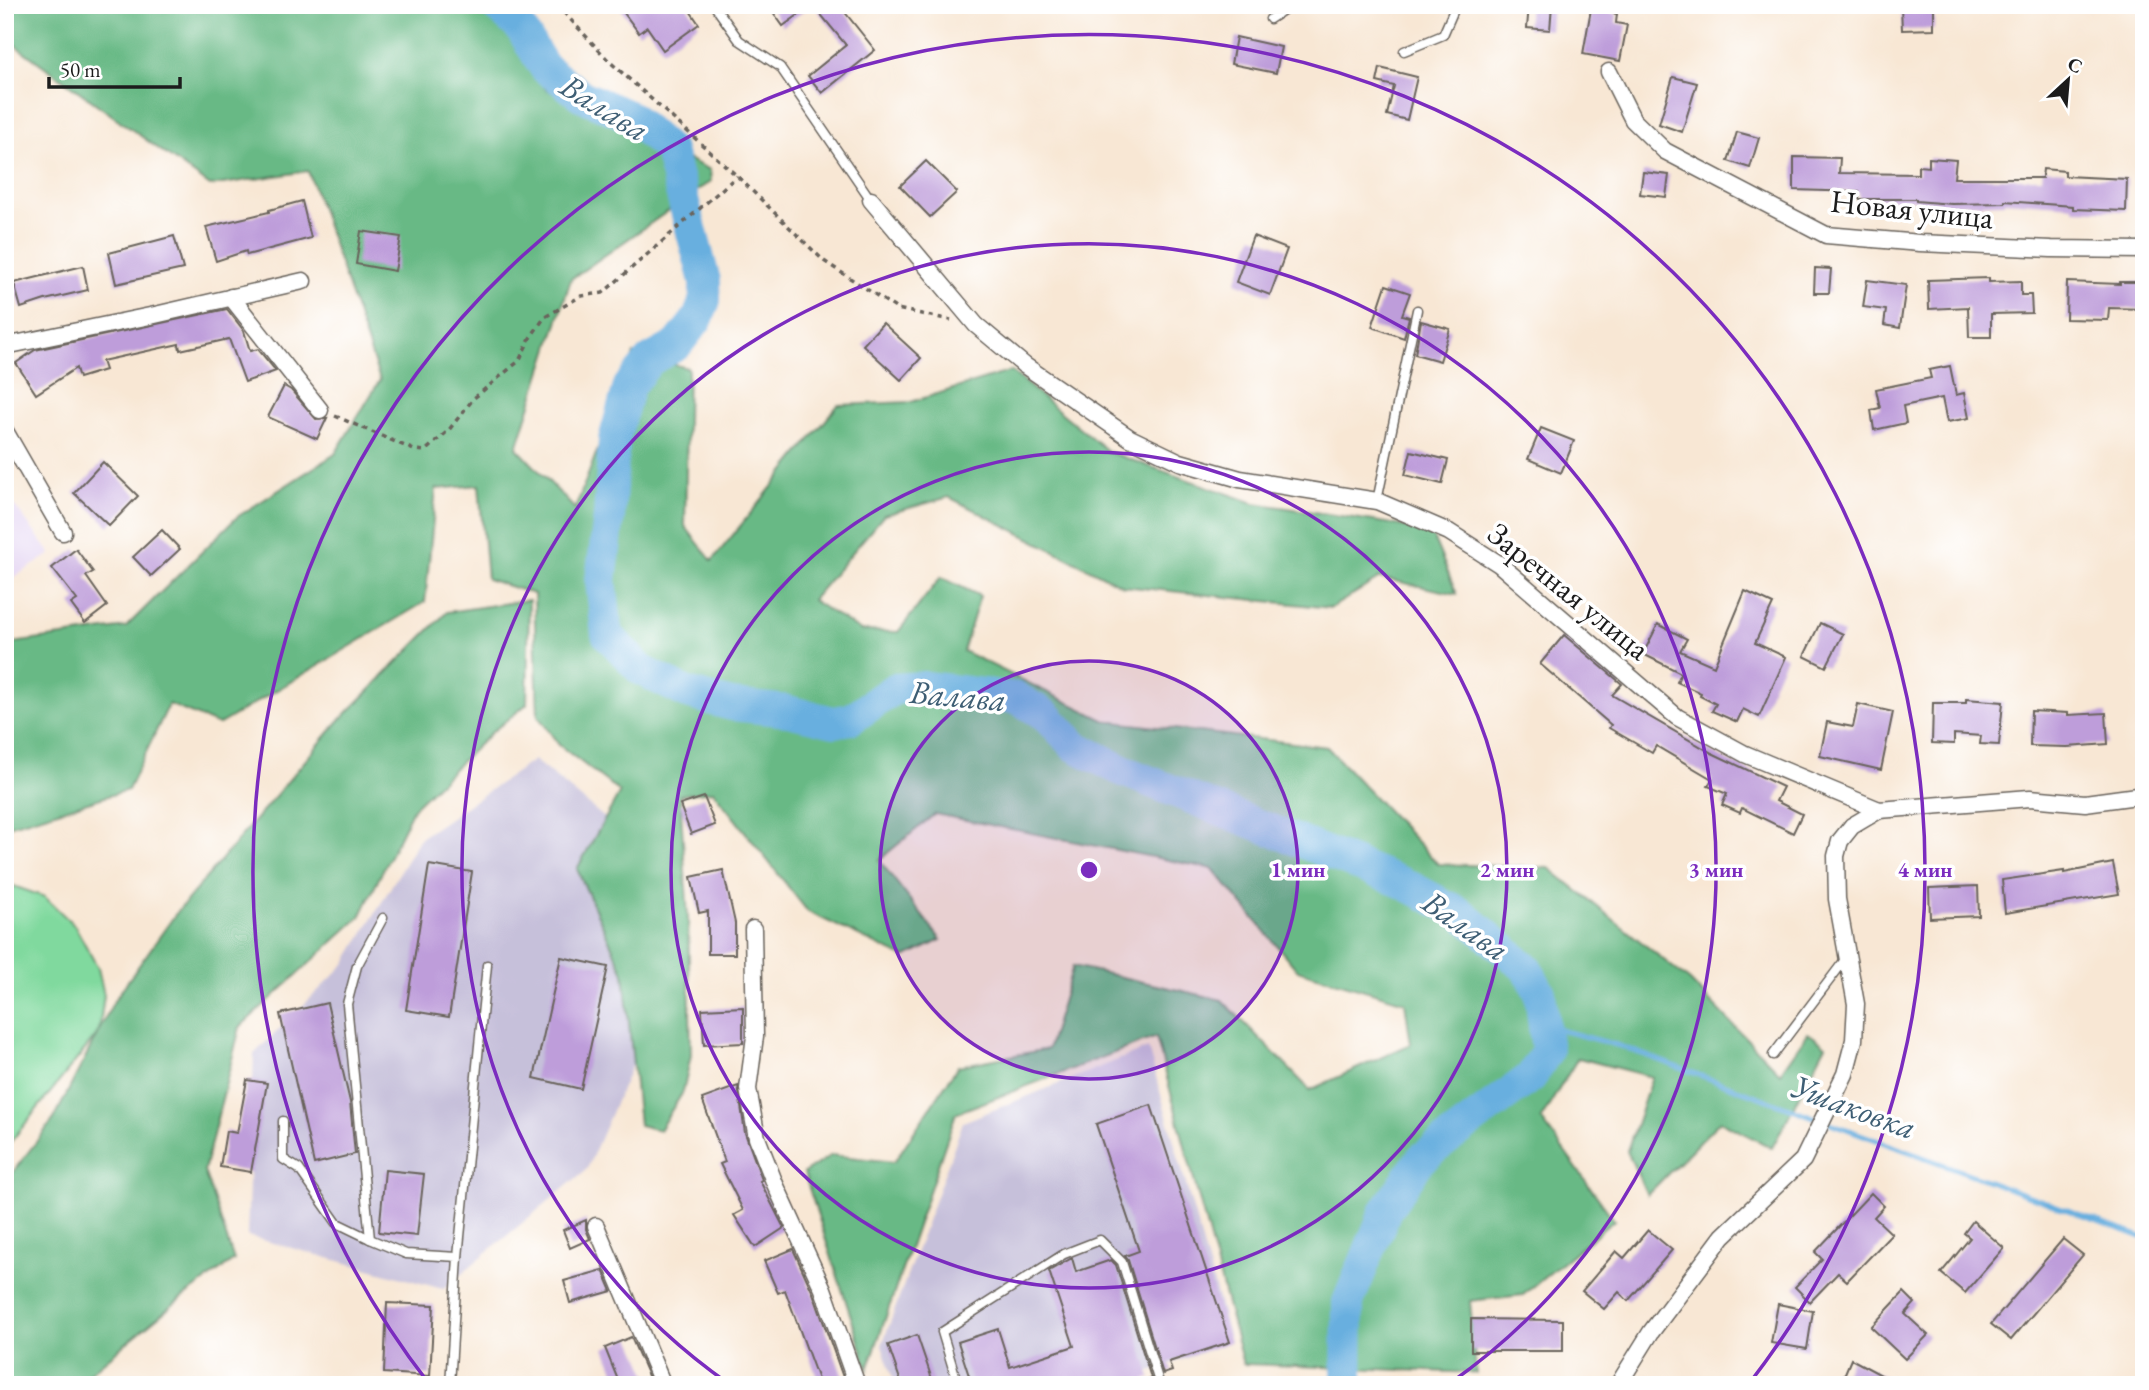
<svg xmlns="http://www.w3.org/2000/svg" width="2149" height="1390" font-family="'EB Garamond',serif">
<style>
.built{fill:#e3d3f2}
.industrial{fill:#c6c0da}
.green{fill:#80d99e;stroke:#4e7a5d;stroke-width:2}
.forest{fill:#68b985;stroke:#426a50;stroke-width:2}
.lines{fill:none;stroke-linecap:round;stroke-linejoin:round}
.stream{stroke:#68afdf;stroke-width:5}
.river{stroke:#68afdf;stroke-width:32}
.building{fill:#be9dda}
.service-casing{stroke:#69635c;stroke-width:11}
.minor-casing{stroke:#69635c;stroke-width:19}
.path{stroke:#69635c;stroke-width:3.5;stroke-dasharray:5 5;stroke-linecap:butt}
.service{stroke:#fff;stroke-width:8}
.minor{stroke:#fff;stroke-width:16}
.ring{fill:none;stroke:#7b2cbf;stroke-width:3.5}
.labels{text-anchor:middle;stroke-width:7;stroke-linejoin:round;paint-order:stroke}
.street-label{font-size:32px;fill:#1c1c1c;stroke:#fff}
.water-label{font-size:33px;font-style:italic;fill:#3e5e74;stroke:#fff}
.centre{fill:#7b2cbf;stroke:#fff;stroke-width:3.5}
.ring-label{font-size:21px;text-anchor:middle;font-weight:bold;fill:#7b2cbf;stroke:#fff;stroke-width:7;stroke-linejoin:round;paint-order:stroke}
</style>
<rect width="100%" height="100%" fill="#fff"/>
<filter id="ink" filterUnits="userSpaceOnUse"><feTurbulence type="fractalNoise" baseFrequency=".0143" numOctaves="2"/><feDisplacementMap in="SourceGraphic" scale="14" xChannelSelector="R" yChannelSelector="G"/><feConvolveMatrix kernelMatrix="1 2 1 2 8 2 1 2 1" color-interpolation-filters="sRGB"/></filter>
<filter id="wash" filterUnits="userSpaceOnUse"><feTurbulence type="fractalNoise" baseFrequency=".00686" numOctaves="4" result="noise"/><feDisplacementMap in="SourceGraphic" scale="28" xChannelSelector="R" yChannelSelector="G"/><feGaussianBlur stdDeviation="1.57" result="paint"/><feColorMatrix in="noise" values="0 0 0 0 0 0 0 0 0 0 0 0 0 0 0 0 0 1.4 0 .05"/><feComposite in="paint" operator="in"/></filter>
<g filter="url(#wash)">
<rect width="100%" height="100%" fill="#f8e7d4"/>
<!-- built -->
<polygon class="built" points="5,493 51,554 5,583"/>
<!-- industrial -->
<g class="industrial">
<polygon points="534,760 656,860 642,1041 587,1169 443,1289 247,1236 254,1054 345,964 420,838"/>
<polygon points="1148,1048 1230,1342 1113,1385 895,1385 882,1345 963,1122"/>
</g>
<!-- green -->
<polygon class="green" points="5,883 45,897 75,926 98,968 104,995 99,1032 5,1149"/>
<!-- forest -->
<g class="forest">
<polygon points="5,5 476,5 500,21 546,89 710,170 711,181 571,279 517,448 575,509 634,354 688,368 685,526 712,561 838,405 911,402 1011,371 1109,452 1254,503 1387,523 1431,532 1457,594 1380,578 1331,608 1123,586 949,497 884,515 812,600 861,631 898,632 941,577 980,596 963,651 1106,721 1327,747 1438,864 1549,868 1690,981 1780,1073 1808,1033 1826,1045 1772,1148 1720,1121 1647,1195 1627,1151 1652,1077 1578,1058 1541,1119 1614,1220 1523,1295 1470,1301 1476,1373 1243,1364 1156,1037 956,1113 868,1369 804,1173 831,1155 894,1162 958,1066 1048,1049 1073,966 1222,1000 1310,1090 1411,1044 1405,1002 1297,970 1213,869 935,814 879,860 941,940 905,958 808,912 713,791 680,795 688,918 691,1055 683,1092 659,1130 639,1125 624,973 577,869 620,792 559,745 538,716 534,594 487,579 479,485 436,489 425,602 218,725 169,704 128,790 5,827 5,644 126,627 237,517 335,454 380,380 308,171 210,186 5,38"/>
<polygon points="529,600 527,704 492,732 414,807 360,917 240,1027 204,1171 234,1260 179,1300 75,1385 5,1385 5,1182 54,1119 115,999 177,912 337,723 447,612"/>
</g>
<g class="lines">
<!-- stream -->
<polyline class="stream" points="1545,1026 1620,1046 2144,1238"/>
<!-- river -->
<polyline class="river" points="495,5 520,27 545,68 582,96 631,117 670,151 705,281 705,300 698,318 677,345 650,360 629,386 614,440 609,517 601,580 607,634 641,670 687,693 732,705 788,711 834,722 851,719 894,689 925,687 1017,698 1047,716 1075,746 1121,770 1403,883 1462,914 1527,969 1540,993 1547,1051 1531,1077 1421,1159 1386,1210 1348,1302 1347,1385"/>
</g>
<g id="blocks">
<!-- building -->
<g class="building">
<polygon points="618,5 686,5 699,24 663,50 647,27 639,33"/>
<polygon points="768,5 812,5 783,26"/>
<polygon points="813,5 839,5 875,50 822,93 808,76 846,45"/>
<polygon points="1529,5 1552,5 1550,30 1527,28"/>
<polygon points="1901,5 1934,5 1934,29 1902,30"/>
<polygon points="1591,9 1617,14 1616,23 1627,25 1620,61 1583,54"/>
<polygon points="1236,37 1281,47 1276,73 1231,64"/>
<polygon points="1380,68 1417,77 1407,120 1387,115 1394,86 1377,82"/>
<polygon points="1673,77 1697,83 1682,132 1659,124"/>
<polygon points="1737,132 1759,138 1750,168 1728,161"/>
<polygon points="1794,157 1840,158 1839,173 1918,174 1918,166 1929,167 1929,158 1956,160 1954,178 2042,178 2043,169 2065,171 2065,176 2127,179 2126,211 2073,209 2073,206 2005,201 2005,203 1952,204 1916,201 1916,199 1859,199 1859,192 1794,190"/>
<polygon points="926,161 957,192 930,217 900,186"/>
<polygon points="1643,172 1669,175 1666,197 1640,194"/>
<polygon points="302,201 311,238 247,255 246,251 216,261 206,227 269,212 269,210"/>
<polygon points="361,231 401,237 395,271 356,264"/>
<polygon points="174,236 183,269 116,284 109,253"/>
<polygon points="1253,236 1287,249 1270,295 1236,282"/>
<polygon points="83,266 88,290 45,300 21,308 14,283"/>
<polygon points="1815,268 1831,269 1829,293 1814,293"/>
<polygon points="1989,278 1989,282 2021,281 2021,295 2031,295 2032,313 1991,314 1991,337 1969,337 1968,307 1929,309 1928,280"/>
<polygon points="1867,280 1906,285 1900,328 1884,325 1886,310 1863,307"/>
<polygon points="2067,282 2120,284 2120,282 2144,282 2144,309 2109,308 2108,320 2066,319"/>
<polygon points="1386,285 1410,293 1402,315 1409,317 1404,338 1372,327"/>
<polygon points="227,309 244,331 250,351 258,349 276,371 245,382 229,339 180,350 179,344 102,361 105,370 79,378 76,368 36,394 16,363 35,350"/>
<polygon points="1421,321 1450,329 1440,361 1415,354"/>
<polygon points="883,323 921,358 901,380 863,345"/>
<polygon points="1950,366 1956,395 1964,393 1969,418 1947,422 1942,398 1903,406 1906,423 1874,430 1871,410 1880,408 1876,389 1931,378 1929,370"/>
<polygon points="284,386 291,390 316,419 327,418 317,439 268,417"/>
<polygon points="1541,428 1574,441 1561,473 1528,459"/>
<polygon points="1411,451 1448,460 1442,484 1405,475"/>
<polygon points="103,462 138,496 109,526 74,493"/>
<polygon points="162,530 180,549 151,576 133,557"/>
<polygon points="76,549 93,572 86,576 107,606 85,623 71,604 77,600 52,568"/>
<polygon points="1745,591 1773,604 1755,643 1786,657 1759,717 1743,709 1737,722 1712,711 1716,704 1700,696 1701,693 1677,682 1681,673 1643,654 1658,624 1687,639 1680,651 1714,666"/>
<polygon points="1820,623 1843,634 1826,667 1804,656"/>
<polygon points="1564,635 1622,684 1612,695 1712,753 1783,787 1776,801 1802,814 1793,833 1742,808 1740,813 1722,805 1727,794 1708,786 1712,779 1656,746 1652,753 1609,728 1611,725 1540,664"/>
<polygon points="1966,699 2003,702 1999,745 1980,744 1981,736 1954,734 1954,744 1932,743 1933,703 1966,703"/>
<polygon points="1858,704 1893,712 1881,770 1820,756 1827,722 1853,727"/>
<polygon points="2031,711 2068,713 2068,715 2106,713 2108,744 2067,747 2030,746"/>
<polygon points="704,797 715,825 691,834 680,805"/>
<polygon points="2113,863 2119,894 2005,913 2002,880 2064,871 2064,873"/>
<polygon points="429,865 472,872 449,1017 406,1010"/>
<polygon points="723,870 735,923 735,954 708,954 708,911 699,913 691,877"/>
<polygon points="1978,886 1979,916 1930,918 1929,888"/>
<polygon points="561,957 608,967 581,1089 534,1078"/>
<polygon points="327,1003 350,1102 355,1154 314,1164 280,1014"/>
<polygon points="743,1007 743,1043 704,1045 702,1009"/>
<polygon points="247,1080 267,1083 251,1172 220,1167 226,1131 237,1133"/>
<polygon points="738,1086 745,1133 762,1180 760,1181 784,1228 755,1247 734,1215 743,1210 720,1164 725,1162 702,1099"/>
<polygon points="1151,1105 1230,1342 1169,1362 1172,1371 1163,1374 1128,1260 1125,1256 1139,1251 1096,1124"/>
<polygon points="385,1170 424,1174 417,1236 379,1232"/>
<polygon points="1871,1193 1884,1206 1874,1217 1892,1234 1847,1281 1838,1273 1810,1302 1795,1287 1822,1259 1815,1252"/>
<polygon points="586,1220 586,1229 590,1239 570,1248 563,1230"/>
<polygon points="1973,1221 2004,1248 1965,1293 1941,1273 1970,1238 1964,1233"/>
<polygon points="1648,1230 1672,1250 1628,1301 1619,1292 1604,1309 1582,1291 1616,1251 1624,1258"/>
<polygon points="2063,1239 2083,1255 2011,1340 1991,1324"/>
<polygon points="793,1249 813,1293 845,1383 842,1385 820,1385 785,1290 778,1293 764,1261"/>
<polygon points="1072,1258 1076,1272 1111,1260 1116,1265 1151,1378 1129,1385 972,1385 958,1342 998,1329 1010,1367 1074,1346 1049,1271"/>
<polygon points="603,1270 612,1291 570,1303 564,1281"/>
<polygon points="1904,1292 1915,1303 1905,1314 1928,1335 1905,1359 1871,1327"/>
<polygon points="387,1303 434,1305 430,1376 384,1373"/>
<polygon points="1778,1304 1813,1311 1807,1349 1771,1343"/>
<polygon points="1471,1319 1563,1320 1563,1351 1471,1351"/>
<polygon points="917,1335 934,1385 902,1385 888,1345"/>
<polygon points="631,1337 652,1385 620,1385 605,1348"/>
<polygon points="1851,1359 1900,1385 1840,1385"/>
</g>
</g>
</g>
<g filter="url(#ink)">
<use href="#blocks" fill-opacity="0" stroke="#69635c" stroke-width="2"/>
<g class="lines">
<defs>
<g id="service">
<polyline points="714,5 739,40 780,67 871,200"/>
<polyline points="1270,19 1291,5"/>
<polyline points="1404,51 1443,35 1456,5"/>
<polyline points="1377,501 1417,310"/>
<polyline points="383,918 357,966 347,1004 370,1239 406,1254 458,1257 450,1385"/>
<polyline points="1773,1055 1847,957"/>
<polyline points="283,1121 283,1159 299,1169 337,1223 370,1239"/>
<polyline points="458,1257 487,965"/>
<polyline points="958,1385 942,1332 1064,1254 1100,1240 1122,1262 1158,1379"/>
</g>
<g id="minor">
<polyline points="1609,72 1633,120 1665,151 1826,235 1920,243 2051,249 2144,250"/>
<polyline points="871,200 976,325 1024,365 1130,438 1180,462 1240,479 1377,501 1449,532 1499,564 1677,717 1745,754 1879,810 2030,798 2085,803 2144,795"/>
<polyline points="231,297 320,410"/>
<polyline points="5,346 155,315 303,281"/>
<polyline points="5,431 63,532"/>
<polyline points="753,929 755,1036 748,1089 757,1138 775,1184 823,1289 857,1385"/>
<polyline points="596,1226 663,1385"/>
<polyline points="1618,1385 1651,1332 1723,1236 1803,1160 1845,1074 1854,1040 1856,1004 1837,899 1836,856 1840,841 1852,826 1879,810"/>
</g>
</defs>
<!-- service casing -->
<use href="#service" class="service-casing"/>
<!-- minor casing -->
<use href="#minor" class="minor-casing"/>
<!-- path -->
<g class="path">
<polyline points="557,5 609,61 737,176 824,261 897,309 951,320"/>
<polyline points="335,416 414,450 425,451 448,431 474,398 519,361 530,338 545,317 581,296 603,293 737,176"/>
</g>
<!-- service -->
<use href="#service" class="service"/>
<!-- minor -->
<use href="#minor" class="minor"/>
</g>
</g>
<!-- distance rings -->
<circle cx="1089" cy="870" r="209" fill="#7b2cbf" fill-opacity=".12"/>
<g class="ring">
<circle cx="1089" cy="870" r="209"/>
<circle cx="1089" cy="870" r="418"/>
<path d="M729 1384A627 627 0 1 1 1449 1384"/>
<path d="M430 1385A836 836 0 1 1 1748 1385"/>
</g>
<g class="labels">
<!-- street labels -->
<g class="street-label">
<text transform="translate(1912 209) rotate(6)" y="11">Новая улица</text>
<text transform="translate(1569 591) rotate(39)" y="11">Заречная улица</text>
</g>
<!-- water labels -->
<g class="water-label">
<text transform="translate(605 107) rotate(32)" y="12">Валава</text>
<text transform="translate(958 695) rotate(5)" y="12">Валава</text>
<text transform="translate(1466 925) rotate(35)" y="12">Валава</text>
<text transform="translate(1854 1106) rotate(20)" y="12">Ушаковка</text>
</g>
</g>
<circle cx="1089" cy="870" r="10" class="centre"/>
<g class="ring-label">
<text x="1298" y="877">1 мин</text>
<text x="1507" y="877">2 мин</text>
<text x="1716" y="877">3 мин</text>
<text x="1925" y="877">4 мин</text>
</g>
<!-- margin -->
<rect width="2149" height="1390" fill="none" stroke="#fff" stroke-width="28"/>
<!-- north arrow -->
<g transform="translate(2068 80) rotate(26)" stroke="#ffffff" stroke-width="5" paint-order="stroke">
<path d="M0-5L12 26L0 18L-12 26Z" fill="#1c1c1c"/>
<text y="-10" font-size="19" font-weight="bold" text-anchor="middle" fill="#1c1c1c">С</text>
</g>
<!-- scale -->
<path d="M49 77v10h131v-10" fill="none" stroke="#1c1c1c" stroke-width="3.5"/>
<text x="60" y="77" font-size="21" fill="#1c1c1c" stroke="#ffffff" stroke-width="5" paint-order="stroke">50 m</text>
</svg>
